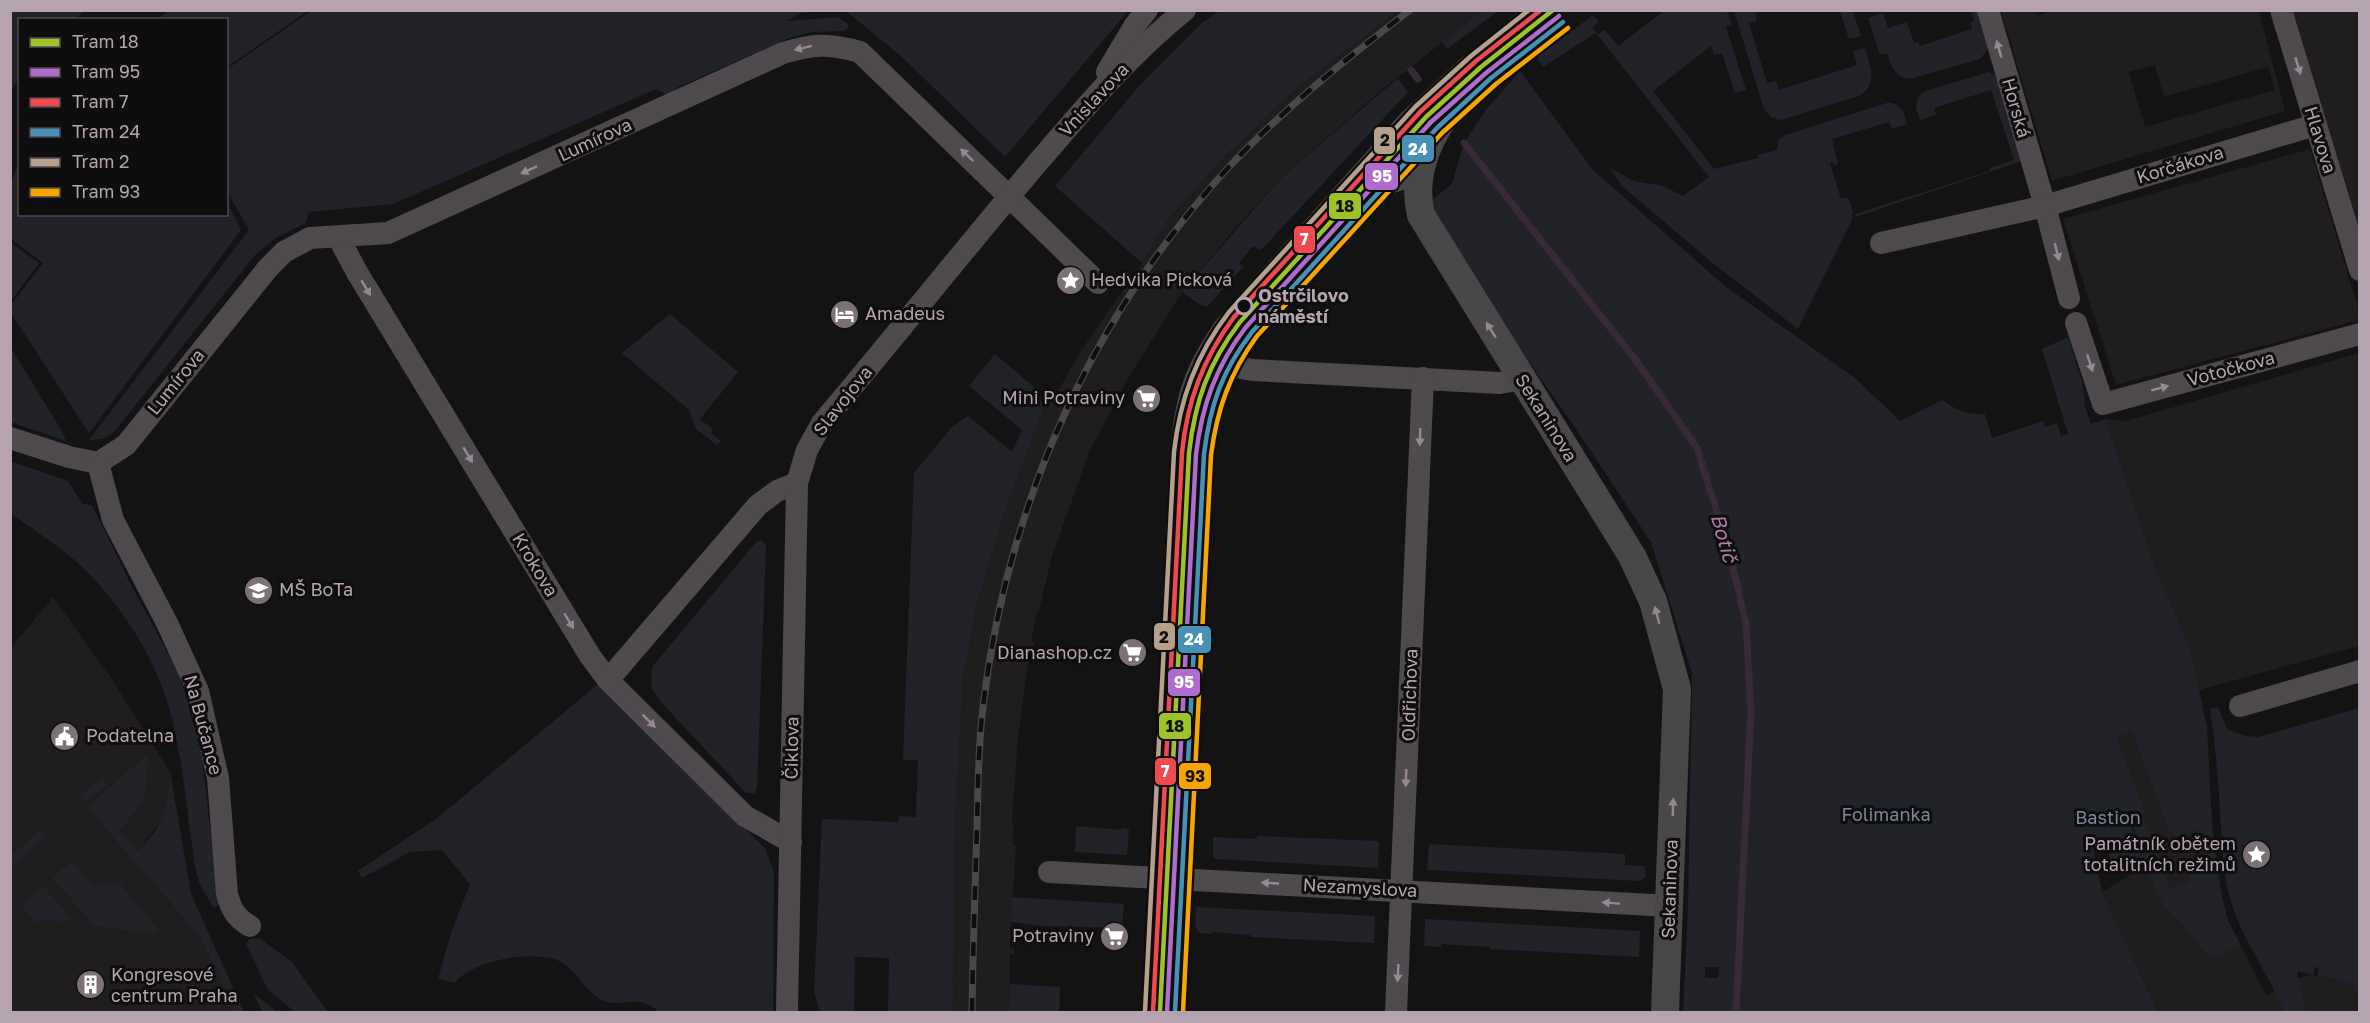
<svg xmlns="http://www.w3.org/2000/svg" width="2370" height="1023" font-family="'Golos Text',sans-serif">
<style>
.built{fill:#1f1d1e;fill-rule:evenodd}
.green{fill:#212329;fill-rule:evenodd}
.lines{fill:none;stroke-linecap:round;stroke-linejoin:round}
.stream{stroke:#392a38;stroke-width:7}
.minor{stroke:#4f4a4d;stroke-width:22}
.major{stroke:#4a4749;stroke-width:28}
.rail-casing{stroke:#4a4749;stroke-width:7}
.rail{stroke:#0f0e0e;stroke-width:4.5;stroke-dasharray:14;stroke-linecap:butt}
.tram-1-casing{stroke:#0f0e0e;stroke-width:9}
.tram-2-casing{stroke:#0f0e0e;stroke-width:9}
.tram-3-casing{stroke:#0f0e0e;stroke-width:9}
.tram-4-casing{stroke:#0f0e0e;stroke-width:9}
.tram-5-casing{stroke:#0f0e0e;stroke-width:9}
.tram-6-casing{stroke:#0f0e0e;stroke-width:9}
.tram-1{stroke:#9dc329;stroke-width:4.5}
.tram-2{stroke:#b06ccc;stroke-width:4.5}
.tram-3{stroke:#f04a50;stroke-width:4.5}
.tram-4{stroke:#4891b6;stroke-width:4.5}
.tram-5{stroke:#b5a08e;stroke-width:4.5}
.tram-6{stroke:#f7a600;stroke-width:4.5}
.oneway{fill:#968992}
.oneway2{fill:#958890}
.stop-dot{fill:#0f0e0e;stroke:#b5a4af;stroke-width:3}
.labels{text-anchor:middle;stroke-width:6;stroke-linejoin:round;paint-order:stroke}
.street-label{font-size:18px;fill:#b5a4af;stroke:#0f0e0e}
.poi-label{font-size:18px;fill:#b5a4af;stroke:#0f0e0e;text-anchor:start}
.stop-label{font-size:18px;font-weight:bold;fill:#b5a4af;stroke:#0f0e0e;text-anchor:start}
.park-label{font-size:18px;fill:#7b86a0;stroke:#0f0e0e}
.water-label{font-size:20px;font-style:italic;fill:#b17aab;stroke:#0f0e0e}
.line-badge{stroke:#0f0e0e;stroke-width:2}
.badge-label{font-size:16px;text-anchor:middle;font-weight:bold;fill:#fff}
.pale-badge-label{font-size:16px;text-anchor:middle;font-weight:bold;fill:#111}
</style>
<rect width="100%" height="100%" fill="#141313"/>
<!-- built -->
<g class="built">
<polygon points="1398,11 1482,11 1384,88 1282,177 1234,230 1182,292 1127,380 1090,450 1052,556 1039,611 1037,611 1031,641 1034,642 1034,647 1030,647 1018,737 1012,823 1014,823 1013,845 1016,846 1011,922 1010,949 1014,949 1014,954 1010,954 1009,1012 953,1012 955,819 963,679 977,603 1005,512 1044,407 1052,402 1080,352 1142,263 1169,218 1228,153 1292,92"/>
<path d="M2050 11H2259L2285 111 2052 181 2001 11H2034L2037 16ZM2155 65 2164 97 2268 67 2275 90 2145 127 2129 72Z"/>
<polygon points="2293,11 2359,11 2359,231"/>
<polygon points="2310,149 2359,311 2359,320 2116,385 2063,219"/>
<polygon points="2359,353 2359,646 2199,690 2207,728 2212,826 2221,892 2228,921 2266,995 2299,978 2313,975 2332,978 2359,987 2359,1012 2158,1012 2102,892 2145,866 2105,731 2190,647 2154,565 2106,419 2126,421"/>
<polygon points="53,597 113,681 170,772 168,801 163,818 137,852 206,930 244,1012 11,1012 11,648"/>
</g>
<!-- green -->
<g class="green">
<polygon points="11,10 84,11 75,19 20,20 19,78 11,90"/>
<polygon points="169,10 308,10 308,11 227,67 226,20 158,19"/>
<polygon points="827,10 799,14 786,21 838,17 849,25 848,28 844,31 812,32 792,37 678,87 669,96 656,89 393,204 309,212 306,223 276,238 255,255 114,432 102,439 89,440 249,230 227,191 227,69 311,11"/>
<polygon points="842,11 1128,11 1005,157 902,57 846,11"/>
<polygon points="1220,11 1398,11 1292,92 1228,153 1169,218 1142,263 1055,186 1140,85 1203,22"/>
<polygon points="1482,11 1498,11 1447,49 1442,42"/>
<path d="M1664 11H1727L1732 25 1726 27 1746 90 1735 93 1722 53 1714 55 1711 46 1653 91 1714 169 1758 158V155L1777 150 1778 141 1785 135 1887 103C1901 102 1904 112 1907 124L1892 129 1889 122 1832 139 1838 164 1834 165 1833 162 1830 163 1841 199 1848 197 1853 212 1851 222 1798 329 1710 261 1621 185 1610 168 1634 181 1663 186 1683 196 1709 177 1596 33 1543 67 1537 58 1593 15 1599 22 1592 27 1598 34 1605 30 1618 46Z"/>
<path d="M1734 11H1759L1755 13 1757 21 1749 23 1767 83 1776 81 1779 90 1857 65 1853 51 1865 48C1870 66 1879 84 1859 96L1781 120 1771 117 1764 109Z"/>
<polygon points="1840,11 1853,11 1861,36 1849,39"/>
<path d="M1971 11H1980L1990 46 1980 59 1910 79C1895 77 1891 66 1887 53L1880 55 1868 18 1883 13 1888 28 1907 22 1914 43 1918 42 1920 46 1972 29 1971 22 1974 20Z"/>
<path d="M1520 71 1593 170 1726 287 1855 378 1900 421 1943 400C1957 411 1967 415 1985 414L1992 438 2043 421 2045 427 2057 423 2061 436 2068 434 2042 349 2068 337 2083 385 2085 406 2091 424 2106 419 2154 565 2190 647 2207 728 2212 826 2221 892 2228 921 2241 945 2210 959 2182 924 2164 907 2145 866 2131 818 2134 817 2132 811 2128 812 2094 694 2144 867 2114 871 2104 838 2092 842 2102 892 2158 1012H1683L1688 907 1692 673 1651 542 1576 429 1437 230 1432 200 1452 184 1464 143 1485 111ZM2132 731 2169 831H2171L2174 837 2198 830 2206 860V871L2188 875 2190 882 2170 888 2143 816 2146 815 2116 737ZM1705 967H1719L1718 978H1705Z"/>
<polygon points="1989,72 1998,77 2025,160 1856,217 1855,214 1990,171 1990,168 2014,160 1991,90 1934,108 1936,115 1920,120 1916,108 1917,98 1925,91"/>
<polygon points="1398,78 1408,92 1265,246 1259,250 1253,246 1239,263 1243,267 1207,307 1199,304 1182,292 1282,177"/>
<polygon points="19,163 20,214 226,214 227,201 241,230 89,433 11,313 11,305 43,263 11,239 11,182"/>
<polygon points="11,243 39,263 11,301"/>
<polygon points="670,314 738,372 700,419 713,429 711,433 721,441 717,445 696,429 689,410 622,353"/>
<polygon points="11,348 60,428 66,441 11,422"/>
<polygon points="995,354 1033,386 1044,407 1005,512 977,603 963,679 955,819 953,1012 888,1012 889,958 855,957 854,1012 820,1012 814,992 822,819 898,822 899,816 916,817 918,760 903,760 914,473 952,427 968,416 1012,452 1022,430 969,386"/>
<path d="M10 461 68 481 82 504 92 505 130 583 175 667 186 695 202 758 219 905 214 908 200 885 195 867C187 813 182 746 165 695 148 646 115 597 77 562 56 544 32 529 11 513Z"/>
<polygon points="761,540 766,545 757,788 755,793 746,793 659,700 651,687 652,667 756,542"/>
<path d="M597 685 765 848 774 872 773 1012H657L656 1009C651 1006 645 1002 639 1002 629 1001 617 1005 607 1002 588 997 579 973 563 963 538 948 471 960 455 983L438 979 451 933 470 884 442 850 410 852 362 878 358 871 436 819Z"/>
<path d="M2218 707 2227 729 2245 736 2258 737 2359 708V987L2332 978 2318 976 2319 968 2315 967 2313 975 2298 971 2297 974 2307 1012H2284C2270 975 2244 943 2232 905 2222 876 2222 840 2220 809 2218 776 2215 742 2210 709Z"/>
<path d="M148 754 147 780 142 803 119 831 137 851C164 827 167 807 170 772L191 894 244 1012H235L200 936 87 807Z"/>
<polygon points="102,777 108,784 85,803 79,796"/>
<polygon points="1076,826 1121,830 1122,828 1129,829 1127,855 1075,852"/>
<polygon points="39,831 45,838 14,865 11,861 11,856"/>
<polygon points="1257,836 1379,841 1378,868 1217,859 1213,857 1213,837 1257,839"/>
<polygon points="1429,844 1625,854 1625,865 1645,866 1645,877 1640,881 1427,870"/>
<polygon points="72,861 92,885 119,882 158,930 154,934 95,926 52,878"/>
<polygon points="43,886 72,918 67,922 48,920 35,922 21,905"/>
<polygon points="1012,897 1124,904 1122,931 1120,928 1041,926 1011,922"/>
<polygon points="1196,907 1375,916 1374,943 1251,937 1250,935 1213,932 1212,934 1200,933 1195,927"/>
<polygon points="1425,919 1640,931 1639,957 1490,949 1490,947 1441,944 1441,947 1424,946"/>
<polygon points="259,938 292,962 328,1012 295,1012 268,990 246,944 250,939"/>
<polygon points="1010,984 1060,987 1059,1012 1009,1012"/>
<polygon points="254,994 278,1012 262,1012"/>
</g>
<g class="lines">
<!-- stream -->
<g class="stream">
<polyline points="1411,70 1418,79"/>
<polyline points="1464,143 1638,363 1697,448 1730,554 1746,624 1751,712 1736,1012"/>
</g>
<!-- minor -->
<g class="minor">
<polyline points="1988,10 2045,206 2069,298"/>
<polyline points="2281,10 2360,270"/>
<polyline points="1107,72 1135,25 1147,10"/>
<polyline points="338,237 358,274 590,656 608,680 745,816 791,842"/>
<polyline points="1881,243 2045,206 2315,125"/>
<polyline points="2076,323 2103,404 2360,334"/>
<path d="M1215 346C1233 357 1224 366 1253 370L1500 383 1522 379"/>
<polyline points="10,438 69,457 98,463"/>
<path d="M98 463 126 445 268 268 284 252 310 238 388 233 783 53C814 44 828 43 860 52L1098 283"/>
<path d="M98 463 113 520 167 623 198 691 218 778 227 894C231 909 236 918 250 926"/>
<polyline points="608,680 758,505 777,491 797,483"/>
<polyline points="2240,706 2360,671"/>
<polyline points="1049,872 1670,906"/>
<path d="M787 1012 797 483 807 450 822 423C893 339 962 252 1034 167 1081 112 1128 56 1185 10"/>
<polyline points="1396,1012 1423,378"/>
</g>
<!-- major -->
<g class="major">
<path d="M1460 95C1433 130 1410 169 1421 215L1632 556 1653 601 1677 689 1665 1012"/>
<path d="M1351 192C1376 176 1408 186 1424 155"/>
<path d="M1155 1012 1184 451C1189 398 1197 373 1227 329L1411 123 1468 71 1546 10"/>
</g>
<defs>
<path id="rail" d="M972 1012C973 951 975 889 977 828 978 788 978 747 983 707 1007 505 1090 319 1227 169 1282 110 1346 59 1410 10"/>
</defs>
<!-- rail casing -->
<use href="#rail" class="rail-casing"/>
<!-- rail -->
<use href="#rail" class="rail"/>
<defs>
<path id="tram-1" d="M1160 1012 1189 453C1195 401 1208 364 1240 322L1426 117 1481 67 1553 10"/>
<path id="tram-2" d="M1167 1012 1196 454C1202 405 1216 366 1246 327L1431 122 1486 73 1559 16"/>
<path id="tram-3" d="M1153 1012 1182 453C1187 401 1203 359 1234 317L1421 111 1476 61 1541 10"/>
<path id="tram-4" d="M1175 1012 1204 454C1210 405 1222 371 1252 332L1437 128 1491 78 1563 22"/>
<path id="tram-5" d="M1145 1011 1174 452C1180 399 1196 355 1229 312L1415 107 1471 56 1529 10"/>
<path id="tram-6" d="M1183 1012 1211 455C1217 409 1230 373 1257 336L1442 133 1496 84 1568 28"/>
</defs>
<!-- tram-1 casing -->
<use href="#tram-1" class="tram-1-casing"/>
<!-- tram-2 casing -->
<use href="#tram-2" class="tram-2-casing"/>
<!-- tram-3 casing -->
<use href="#tram-3" class="tram-3-casing"/>
<!-- tram-4 casing -->
<use href="#tram-4" class="tram-4-casing"/>
<!-- tram-5 casing -->
<use href="#tram-5" class="tram-5-casing"/>
<!-- tram-6 casing -->
<use href="#tram-6" class="tram-6-casing"/>
<!-- tram-1 -->
<use href="#tram-1" class="tram-1"/>
<!-- tram-2 -->
<use href="#tram-2" class="tram-2"/>
<!-- tram-3 -->
<use href="#tram-3" class="tram-3"/>
<!-- tram-4 -->
<use href="#tram-4" class="tram-4"/>
<!-- tram-5 -->
<use href="#tram-5" class="tram-5"/>
<!-- tram-6 -->
<use href="#tram-6" class="tram-6"/>
</g>
<!-- one-way arrows -->
<defs><path id="oneway-solid" d="M-6-.8H1V-3.2L6.5 0L1 3.2V.8H-6Z" transform="scale(1.5)"/></defs>
<g class="oneway">
<use href="#oneway-solid" transform="translate(803 48) rotate(166)"/>
<use href="#oneway-solid" transform="translate(1999 49) rotate(-106)"/>
<use href="#oneway-solid" transform="translate(2298 66) rotate(73)"/>
<use href="#oneway-solid" transform="translate(967 155) rotate(-136)"/>
<use href="#oneway-solid" transform="translate(529 170) rotate(155)"/>
<use href="#oneway-solid" transform="translate(2057 252) rotate(76)"/>
<use href="#oneway-solid" transform="translate(366 288) rotate(59)"/>
<use href="#oneway-solid" transform="translate(2090 363) rotate(72)"/>
<use href="#oneway-solid" transform="translate(2160 388) rotate(-15)"/>
<use href="#oneway-solid" transform="translate(1420 437) rotate(92)"/>
<use href="#oneway-solid" transform="translate(468 455) rotate(59)"/>
<use href="#oneway-solid" transform="translate(569 621) rotate(59)"/>
<use href="#oneway-solid" transform="translate(649 721) rotate(45)"/>
<use href="#oneway-solid" transform="translate(1406 778) rotate(92)"/>
<use href="#oneway-solid" transform="translate(1270 883) rotate(-177)"/>
<use href="#oneway-solid" transform="translate(1611 903) rotate(-176)"/>
<use href="#oneway-solid" transform="translate(1398 973) rotate(93)"/>
</g>
<g class="oneway2">
<use href="#oneway-solid" transform="translate(1491 330) rotate(-122)"/>
<use href="#oneway-solid" transform="translate(1657 615) rotate(-105)"/>
<use href="#oneway-solid" transform="translate(1673 807) rotate(-88)"/>
</g>
<!-- icons -->
<defs>
<symbol id="sight-disc" viewBox="-11 -11 22 22"><circle r="9.5" fill="#7d7178" stroke="#0f0e0e"/><path d="M0-6L1.8-2.2L6-1.7L2.9 1.2L3.7 5.4L0 3.3L-3.7 5.4L-2.9 1.2L-6-1.7L-1.8-2.2Z" fill="#fff"/></symbol>
<symbol id="hotel-disc" viewBox="-11 -11 22 22"><circle r="9.5" fill="#7d7178" stroke="#0f0e0e"/><path d="M-6-4.5h1.5V1H6V5H4.5V3h-9V5H-6ZM-4 0a1.8 1.8 0 1 1 3.6 0ZM.5 0V-2.5h3Q6-2.5 6 0Z" fill="#fff"/></symbol>
<symbol id="supermarket-disc" viewBox="-11 -11 22 22"><circle r="9.5" fill="#7d7178" stroke="#0f0e0e"/><path d="M-6-5.5h2.5l.6 2H6L4.5 2H-2.5L-4.4-4H-6ZM-1.5 3.2a1.3 1.3 0 1 0 .1 0ZM3 3.2a1.3 1.3 0 1 0 .1 0Z" fill="#fff"/></symbol>
<symbol id="school-disc" viewBox="-11 -11 22 22"><circle r="9.5" fill="#7d7178" stroke="#0f0e0e"/><path d="M0-5L7-2L0 1L-7-2ZM-4 1L0 2.5L4 1V4Q0 6-4 4Z" fill="#fff"/></symbol>
<symbol id="civic-disc" viewBox="-11 -11 22 22"><circle r="9.5" fill="#7d7178" stroke="#0f0e0e"/><path d="M-.6-6.5H3V-4.5H.6V-3L4-1V1h2V6H-6V1h2V-1L-.6-3ZM-1.2 2.5V6h2.4V2.5Z" fill="#fff"/></symbol>
<symbol id="building-disc" viewBox="-11 -11 22 22"><circle r="9.5" fill="#7d7178" stroke="#0f0e0e"/><path d="M-4-6H4V6H1V3H-1V6H-4ZM-2.5-4.3h1.7v1.8h-1.7ZM.8-4.3h1.7v1.8H.8ZM-2.5-1h1.7V.8h-1.7ZM.8-1h1.7V.8H.8Z" fill="#fff"/></symbol>
</defs>
<g fill-rule="evenodd">
<use href="#sight-disc" x="1054" y="264" width="33" height="33"/>
<use href="#hotel-disc" x="828" y="298" width="33" height="33"/>
<use href="#supermarket-disc" x="1130" y="382" width="33" height="33"/>
<use href="#school-disc" x="242" y="574" width="33" height="33"/>
<use href="#supermarket-disc" x="1116" y="636" width="33" height="33"/>
<use href="#civic-disc" x="48" y="720" width="33" height="33"/>
<use href="#sight-disc" x="2240" y="838" width="33" height="33"/>
<use href="#supermarket-disc" x="1098" y="920" width="33" height="33"/>
<use href="#building-disc" x="74" y="968" width="33" height="33"/>
</g>
<!-- markers -->
<circle class="stop-dot" cx="1244" cy="306" r="8"/>
<g class="labels">
<!-- street labels -->
<g class="street-label">
<text transform="translate(1094 100) rotate(-47)" y="6">Vnislavova</text>
<text transform="translate(2016 108) rotate(74)" y="6">Horská</text>
<text transform="translate(595 140) rotate(-25)" y="6">Lumírova</text>
<text transform="translate(2320 140) rotate(73)" y="6">Hlavova</text>
<text transform="translate(2180 165) rotate(-17)" y="6">Korčákova</text>
<text transform="translate(2231 369) rotate(-15)" y="6">Votočkova</text>
<text transform="translate(176 382) rotate(-51)" y="6">Lumírova</text>
<text transform="translate(843 401) rotate(-52)" y="6">Slavojova</text>
<text transform="translate(1546 418) rotate(58)" y="6">Sekaninova</text>
<text transform="translate(535 565) rotate(59)" y="6">Krokova</text>
<text transform="translate(1410 695) rotate(-88)" y="6">Oldřichova</text>
<text transform="translate(203 725) rotate(75)" y="6">Na Bučance</text>
<text transform="translate(792 748) rotate(-89)" y="6">Čiklova</text>
<text transform="translate(1360 888) rotate(3)" y="6">Nezamyslova</text>
<text transform="translate(1670 889) rotate(-88)" y="6">Sekaninova</text>
</g>
<!-- poi labels -->
<g class="poi-label">
<text x="1091" y="286">Hedvika Picková</text>
<text x="865" y="320">Amadeus</text>
<text x="1125" y="404" text-anchor="end">Mini Potraviny</text>
<text x="279" y="596">MŠ BoTa</text>
<text x="1112" y="659" text-anchor="end">Dianashop.cz</text>
<text x="86" y="742">Podatelna</text>
<text x="2236" y="850" text-anchor="end">Památník obětem<tspan x="2236" dy="21">totalitních režimů</tspan></text>
<text x="1094" y="942" text-anchor="end">Potraviny</text>
<text x="111" y="981">Kongresové<tspan x="111" dy="21">centrum Praha</tspan></text>
</g>
<!-- stop labels -->
<g class="stop-label">
<text x="1258" y="302">Ostrčilovo<tspan x="1258" dy="21">náměstí</tspan></text>
</g>
<!-- park labels -->
<g class="park-label">
<text x="1886" y="821">Folimanka</text>
<text x="2108" y="824">Bastion</text>
</g>
<!-- water labels -->
<g class="water-label">
<text transform="translate(1724 538) rotate(74)" y="7">Botič</text>
</g>
</g>
<g class="line-badge">
<rect x="1373" y="126" width="23" height="29" rx="6" fill="#b5a08e"/>
<rect x="1401" y="134" width="34" height="29" rx="6" fill="#4891b6"/>
<rect x="1364" y="162" width="35" height="29" rx="6" fill="#b06ccc"/>
<rect x="1328" y="192" width="34" height="28" rx="6" fill="#9dc329"/>
<rect x="1293" y="225" width="23" height="29" rx="6" fill="#f04a50"/>
<rect x="1153" y="622" width="23" height="29" rx="6" fill="#b5a08e"/>
<rect x="1177" y="625" width="35" height="29" rx="6" fill="#4891b6"/>
<rect x="1167" y="668" width="34" height="29" rx="6" fill="#b06ccc"/>
<rect x="1158" y="712" width="34" height="28" rx="6" fill="#9dc329"/>
<rect x="1154" y="757" width="23" height="29" rx="6" fill="#f04a50"/>
<rect x="1178" y="762" width="34" height="28" rx="6" fill="#f7a600"/>
</g>
<g class="badge-label">
<text x="1418" y="155">24</text>
<text x="1382" y="182">95</text>
<text x="1304" y="245">7</text>
<text x="1194" y="645">24</text>
<text x="1184" y="688">95</text>
<text x="1165" y="777">7</text>
</g>
<g class="pale-badge-label">
<text x="1385" y="146">2</text>
<text x="1345" y="212">18</text>
<text x="1164" y="643">2</text>
<text x="1175" y="732">18</text>
<text x="1195" y="782">93</text>
</g>
<!-- border -->
<rect width="2370" height="1023" fill="none" stroke="#b5a4af" stroke-width="24"/>
<!-- legend -->
<rect x="18" y="18" width="210" height="198" fill="#0f0e0e" stroke="#514a4e" stroke-width="1.5"/>
<rect x="30" y="38" width="30" height="9" fill="#9dc329" stroke="#514a4e" stroke-width="1.5"/>
<text x="72" y="48" font-size="18" fill="#b5a4af">Tram 18</text>
<rect x="30" y="68" width="30" height="9" fill="#b06ccc" stroke="#514a4e" stroke-width="1.5"/>
<text x="72" y="78" font-size="18" fill="#b5a4af">Tram 95</text>
<rect x="30" y="98" width="30" height="9" fill="#f04a50" stroke="#514a4e" stroke-width="1.5"/>
<text x="72" y="108" font-size="18" fill="#b5a4af">Tram 7</text>
<rect x="30" y="128" width="30" height="9" fill="#4891b6" stroke="#514a4e" stroke-width="1.5"/>
<text x="72" y="138" font-size="18" fill="#b5a4af">Tram 24</text>
<rect x="30" y="158" width="30" height="9" fill="#b5a08e" stroke="#514a4e" stroke-width="1.5"/>
<text x="72" y="168" font-size="18" fill="#b5a4af">Tram 2</text>
<rect x="30" y="188" width="30" height="9" fill="#f7a600" stroke="#514a4e" stroke-width="1.5"/>
<text x="72" y="198" font-size="18" fill="#b5a4af">Tram 93</text>
</svg>
